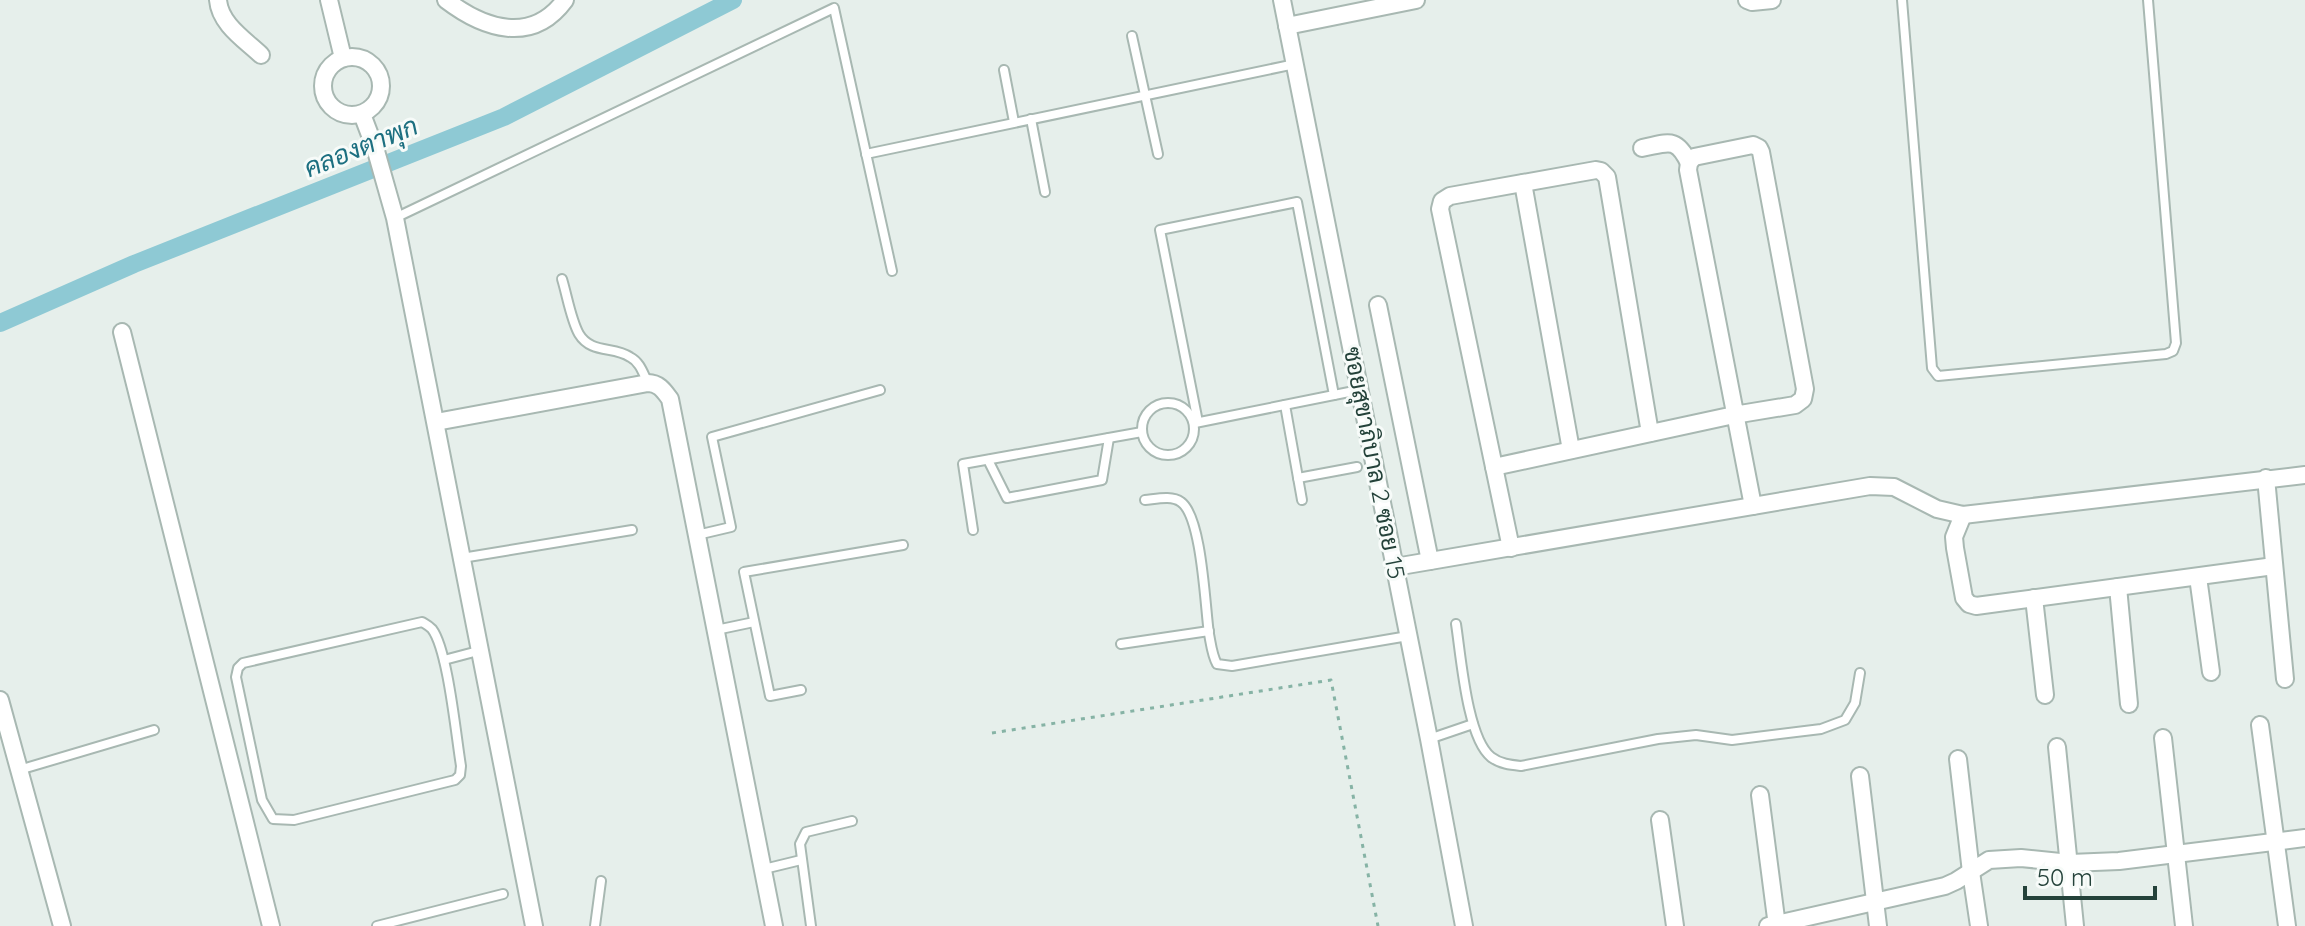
<svg xmlns="http://www.w3.org/2000/svg" width="2305" height="926" font-family="Quicksand,Sarabun,sans-serif">
<style>
.lines{fill:none;stroke-linecap:round;stroke-linejoin:round}
.canal{stroke:#8ec9d4;stroke-width:18}
.lane-casing{stroke:#a8b8b2;stroke-width:12}
.street-casing{stroke:#a8b8b2;stroke-width:20}
.path{stroke:#86b3a5;stroke-width:3;stroke-dasharray:4 6;stroke-linecap:butt}
.lane{stroke:#fff;stroke-width:8}
.street{stroke:#fff;stroke-width:16}
.labels{text-anchor:middle;stroke-width:6;stroke-linejoin:round;paint-order:stroke}
.street-label{font-size:24px;fill:#24423a;stroke:#f7fbf9}
.water-label{font-size:26px;font-style:italic;fill:#1c6f80;stroke:#f7fbf9}
</style>
<rect width="100%" height="100%" fill="#e6efeb"/>
<g class="lines">
<!-- canal -->
<polyline class="canal" points="0,323 134,264 504,117 733,0"/>
<defs>
<g id="lane">
<polyline points="1902,0 1932,368 1938,376 2166,354 2173,351 2176,343 2148,0"/>
<polyline points="1132,36 1158,154"/>
<polyline points="1004,70 1014,122"/>
<polyline points="1031,119 1045,192"/>
<polyline points="866,154 1295,64"/>
<polyline points="395,218 834,8 892,271"/>
<path d="M562 279C567 295 571 320 579 334 591 354 614 346 630 357 640 362 643 373 648 383"/>
<circle cx="1168" cy="429" r="26"/>
<polyline points="1285,405 1302,500"/>
<polyline points="1198,422 1160,230 1297,202 1334,395"/>
<polyline points="1195,423 1359,390"/>
<polyline points="988,460 1007,498 1102,480 1109,438"/>
<polyline points="1298,478 1357,467"/>
<path d="M1145 500C1156 499 1172 495 1181 502 1202 517 1205 606 1209 634 1211 644 1212 655 1217 664L1232 666 1408 636"/>
<polyline points="973,530 963,464 1142,432"/>
<polyline points="697,535 731,527 712,437 880,390"/>
<polyline points="462,558 632,530"/>
<path d="M422 622C427 625 428 625 432 629 448 650 456 736 461 766L460 775 455 780 294 820 273 819 262 800 236 677 238 668 243 663Z"/>
<path d="M1456 624C1461 656 1467 738 1491 757 1500 764 1511 765 1521 766L1658 739 1696 735 1732 740 1821 729 1845 720 1855 703 1860 673"/>
<polyline points="716,630 754,622"/>
<polyline points="1121,644 1209,631"/>
<polyline points="444,660 478,651"/>
<polyline points="801,690 770,696 744,572 903,545"/>
<polyline points="1429,739 1473,724"/>
<polyline points="19,770 154,730"/>
<polyline points="764,869 801,860"/>
<polyline points="377,926 503,894"/>
<polyline points="595,926 601,881"/>
<polyline points="811,926 800,844 806,832 852,821"/>
</g>
<g id="street">
<path d="M218 0C220 24 244 39 261 55"/>
<polyline points="329,0 343,58"/>
<path d="M446 0C484 29 532 45 565 0"/>
<polyline points="1282,0 1429,739 1464,926"/>
<polyline points="1747,0 1752,2 1772,0"/>
<polyline points="1287,26 1416,0"/>
<circle cx="352" cy="86" r="29"/>
<polyline points="362,114 376,151 395,218 534,926"/>
<path d="M1642 148C1668 143 1676 136 1689 163"/>
<polyline points="1523,183 1571,450"/>
<polyline points="1378,305 1430,561"/>
<polyline points="122,332 271,926"/>
<path d="M436 422 648 383C659 383 664 391 670 399L774 926"/>
<polyline points="1494,467 1734,415 1795,405 1803,399 1805,389 1761,152 1759,148 1753,145 1694,157 1689,163 1688,170 1753,506"/>
<polyline points="2266,478 2285,679"/>
<polyline points="1963,515 1954,537 1955,548 1964,598 1969,604 1976,606 2274,566"/>
<polyline points="1511,548 1440,209 1442,201 1450,196 1596,170 1601,171 1607,177 1650,433"/>
<polyline points="1395,567 1870,486 1894,487 1937,509 1963,515 2305,475"/>
<polyline points="2198,577 2211,672"/>
<polyline points="2118,587 2129,704"/>
<polyline points="2034,598 2045,695"/>
<polyline points="0,700 62,926"/>
<polyline points="2260,725 2287,926"/>
<polyline points="2163,738 2184,926"/>
<polyline points="2057,747 2075,926"/>
<polyline points="1958,759 1971,872 1979,926"/>
<polyline points="1860,776 1878,926"/>
<polyline points="1760,795 1777,926"/>
<polyline points="1660,820 1675,926"/>
<polyline points="1768,926 1945,886 1956,881 1989,860 2021,858 2070,863 2119,861 2305,838"/>
</g>
</defs>
<!-- lane casing -->
<use href="#lane" class="lane-casing"/>
<!-- street casing -->
<use href="#street" class="street-casing"/>
<!-- path -->
<polyline class="path" points="992,733 1331,680 1378,926"/>
<!-- lane -->
<use href="#lane" class="lane"/>
<!-- street -->
<use href="#street" class="street"/>
</g>
<g class="labels">
<!-- street labels -->
<g class="street-label">
<text transform="translate(1374 463) rotate(79)" y="8">ซอยสุขาภิบาล 2 ซอย 15</text>
</g>
<!-- water labels -->
<g class="water-label">
<text transform="translate(361 147) rotate(-22)" y="9">คลองตาพุก</text>
</g>
</g>
<!-- scale -->
<path d="M2025 886v12h130v-12" fill="none" stroke="#24423a" stroke-width="4"/>
<text x="2037" y="886" font-size="24" fill="#24423a" stroke="#f7fbf9" stroke-width="6" paint-order="stroke">50 m</text>
</svg>
